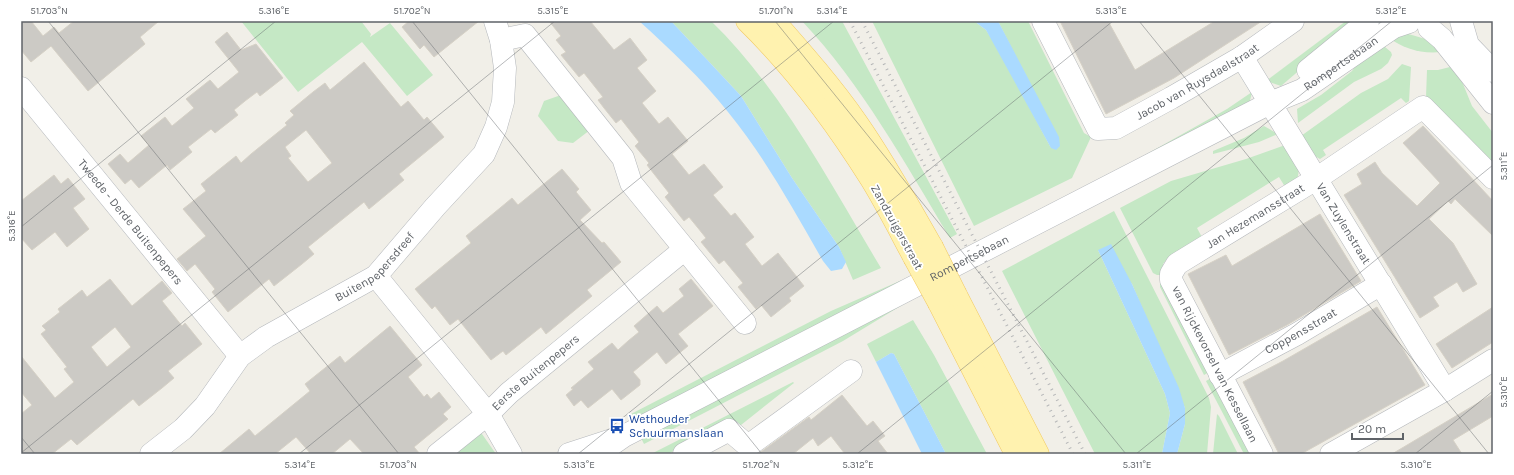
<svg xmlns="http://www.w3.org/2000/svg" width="1514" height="475" font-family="Karla,sans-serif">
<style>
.green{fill:#c5e8c5}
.water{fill:#aadaff}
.building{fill:#cccac5;stroke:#d6d1c6;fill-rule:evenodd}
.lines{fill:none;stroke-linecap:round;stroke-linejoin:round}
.minor-casing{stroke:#b5b8bc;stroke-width:23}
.major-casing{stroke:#f2c960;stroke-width:23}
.minor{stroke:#fff;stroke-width:22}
.major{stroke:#fff2af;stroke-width:22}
.rail{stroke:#b6b7b8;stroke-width:3;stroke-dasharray:1 5;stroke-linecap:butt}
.major-bridge-casing{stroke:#f2c960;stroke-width:23;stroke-linecap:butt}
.major-bridge{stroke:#fff2af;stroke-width:22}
.ticks{fill:none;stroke:#5f6368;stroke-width:1;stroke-opacity:0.45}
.labels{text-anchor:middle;stroke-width:3.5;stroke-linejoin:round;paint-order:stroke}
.street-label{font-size:12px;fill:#5f6368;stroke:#fff}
.transit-label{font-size:12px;fill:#164399;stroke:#fff;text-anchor:start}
.neatline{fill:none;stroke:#5f6368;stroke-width:1.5}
.ticks-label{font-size:10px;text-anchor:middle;fill:#5f6368}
</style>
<rect width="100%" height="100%" fill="#f1efe8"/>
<!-- green -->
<g class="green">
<polygon points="241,21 361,21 371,34 370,37 390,23 433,75 407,96 362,42 298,92"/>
<path d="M671 21H711C783 91 829 182 881 268L853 280 839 247 792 178 741 96Z"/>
<path d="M802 21H842L957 234 950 238C905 163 862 85 802 21Z"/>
<polygon points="872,21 974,21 986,30 997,47 1051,148 1023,71 998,21 1028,21 1084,133 1091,137 1072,178 974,226"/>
<polygon points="1346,21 1357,21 1281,86 1266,81"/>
<path d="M1405 33 1429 40 1442 52C1420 54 1405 49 1387 37Z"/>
<polygon points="1379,42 1391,52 1392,55 1388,63 1381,69 1354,82 1298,123 1297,109 1321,95 1352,71 1366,52"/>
<polygon points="1402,64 1411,67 1409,101 1406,103 1401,98 1323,150 1326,155 1320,159 1313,155 1301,136 1361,93 1388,79"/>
<polygon points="1450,67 1461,79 1472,106 1493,133 1493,170 1426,97 1427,70 1438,70"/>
<polygon points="1252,92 1249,105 1146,158 1145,155 1227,109"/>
<polygon points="561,95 590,130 573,143 558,141 538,116 544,101"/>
<polygon points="1264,126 1278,134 1259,142 1213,154 1213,151 1244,138"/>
<polygon points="1288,144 1300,163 1297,182 1287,190 1279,177 1197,228 1203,239 1167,259 1163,264 1163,275 1157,275 1153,273 1120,208 1171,181 1246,159"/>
<polygon points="1114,211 1209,398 1211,407 1207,454 1177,454 1185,424 1185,408 1132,284 1098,250 1165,394 1170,413 1162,454 1095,454 1002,271"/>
<polygon points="902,280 903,282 632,421 629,415 831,311"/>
<polygon points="1160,280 1211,371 1204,375 1160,287"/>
<polygon points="912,299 843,341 644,444 641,438"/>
<polygon points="913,320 934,355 987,454 946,454 894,354 891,353 876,362 867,344"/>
<polygon points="1213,377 1253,454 1244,454 1206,381"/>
<polygon points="793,382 794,383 741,425 722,425 668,454 651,454"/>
<polygon points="1217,414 1219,416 1238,454 1213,454"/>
<polygon points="475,424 496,454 450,454"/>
</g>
<!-- water -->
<g class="water">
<path d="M639 21H671L741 96 792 178 839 247 846 262 842 269 831 271 823 261C794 211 765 157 728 112 702 79 670 49 639 21Z"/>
<polygon points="974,21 998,21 1059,137 1060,146 1056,150 1051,148 986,30"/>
<polygon points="1111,244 1132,284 1179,388 1185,408 1185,424 1177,454 1162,454 1170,413 1165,394 1098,250"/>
<polygon points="891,353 894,354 946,454 922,454 876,362"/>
</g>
<!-- building -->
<g class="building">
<polygon points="21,21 31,21 43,36 54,27 59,33 74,21 159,21 140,37 145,44 88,91 51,46 31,62 21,50"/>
<polygon points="409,21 479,21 434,57 424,45 420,49 402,27"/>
<polygon points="549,21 590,21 614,50 630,38 647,60 637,68 656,91 642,103 659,124 668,117 688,141 672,154 689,175 704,164 723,187 713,195 731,216 735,213 754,237 745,244 762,266 778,253 804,286 789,298 791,301 771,317 761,305 756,309 738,287 743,283 724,260 719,264 701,242 706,238 698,228 689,217 684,221 665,197 669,193 647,165 649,163 635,146 639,142 621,119 616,123 604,108 598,100 603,97 584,73 579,77 561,55 566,52 556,40 561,36"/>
<polygon points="1060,21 1108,21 1135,70 1215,21 1262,21 1174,78 1106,114"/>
<polygon points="227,32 241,50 256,44 283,78 260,96 257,92 245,101 234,110 238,115 215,133 211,129 188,147 192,152 170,170 167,165 139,188 131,179 125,184 108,164 120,154 128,163 149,145 141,136 165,117 172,126 194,108 186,99 210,80 218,89 239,72 215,42"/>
<path d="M364 62 401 107 408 101 424 120 427 117 444 137 399 174 404 180 369 209 364 202 308 247 314 254 302 264 274 286 269 279 228 312 212 292 215 289 195 264 187 271 177 259 206 236 183 209 206 191 201 184 236 156 241 163 251 154 287 125 285 123 294 115 290 111 313 92 325 83 330 90ZM306 130 332 163 308 182 288 158 291 156 285 147Z"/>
<polygon points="1423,126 1493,201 1493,236 1455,199 1451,204 1448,201 1429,219 1453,243 1477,284 1463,292 1457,282 1433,297 1439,306 1420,318 1344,195 1362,184 1357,174 1375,162 1382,173 1417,206 1440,183 1403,143"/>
<polygon points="562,169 579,189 576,192 591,210 580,220 602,243 604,242 621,262 587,290 592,296 546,334 541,327 506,355 503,351 491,360 458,319 450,325 435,306 432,309 415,289 471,243 466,236 500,208 512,198 518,205"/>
<polygon points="54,175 61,184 68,178 85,199 73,208 89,229 67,247 55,232 32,250 21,238 21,201"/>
<polygon points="1320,214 1361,281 1287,325 1229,355 1188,274 1226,255 1232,266"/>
<path d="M110 279 132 306 162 281 172 293 162 301 182 326 185 323 202 344 168 371 174 378 162 388 139 406 133 399 77 445 71 439 52 454H21V414L32 405 21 392V356L55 398 74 382 64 369 67 367 41 334 46 330 42 326 60 312 58 309 82 290 87 297ZM115 327 131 347 107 367 91 347Z"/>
<polygon points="691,279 713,306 678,334 688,346 666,364 657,352 633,372 640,380 640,385 621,400 612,389 588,408 581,400 574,406 566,395 573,389 571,388 594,369 588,362 612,343 618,350 628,341 639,332 634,326 657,306 663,313 684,296 679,289"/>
<polygon points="1377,307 1425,385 1301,454 1279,454 1243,382 1283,361"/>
<polygon points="1493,307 1493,342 1452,368 1436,344"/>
<polygon points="390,326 422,365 408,377 424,397 427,394 431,399 439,392 451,407 443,414 448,419 414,447 420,454 364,454 350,439 332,454 311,454 296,437 275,454 219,454 249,429 255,436 310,391 305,384 340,356 345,363"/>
<polygon points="1493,394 1493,416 1453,440 1462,454 1392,454"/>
<polygon points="842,395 867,426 873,421 885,436 878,441 888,454 845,454 831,436 818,446 813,438 793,454 758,454 809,417 811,420"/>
</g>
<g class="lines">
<defs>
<g id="minor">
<path id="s1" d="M1043 21 1098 129 1116 128 1171 98 1242 57 1293 21"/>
<polyline points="1461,21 1468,45 1493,71"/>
<polyline points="1429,28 1442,39 1493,103"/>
<polyline points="501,40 525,35 623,158 631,183 745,323"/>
<path id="s2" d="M1242 57 1445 390"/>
<polyline points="1308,70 1368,21"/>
<path id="s3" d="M21 88 240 356"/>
<path id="s4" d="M376 276 488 414 509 393 685 249"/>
<path id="s5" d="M1220 375 1297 334 1381 284"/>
<path id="s6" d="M151 454 183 429 205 406 240 356 266 337 376 276 435 207 484 154 496 127 503 102 505 68 501 40 495 21"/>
<polyline points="438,454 488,414 511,454"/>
<polyline points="569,454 612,440"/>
<path id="s7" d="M598 454 624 436 1270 103 1302 90 1394 27 1409 22"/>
<polyline points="684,454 729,430 748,446 851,371"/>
<path id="s8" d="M1262 454 1171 280V274L1177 264 1316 179 1423 107 1493 178"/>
<polyline points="1331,454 1445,390 1493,360"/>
</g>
<g id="major">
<path d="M747 21C794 67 836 123 871 179 887 205 900 231 914 257"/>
<path d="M774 21C803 54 832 87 857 123 885 163 908 205 932 247"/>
<polyline points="956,295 1038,454"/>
<polyline points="939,303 1016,454"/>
</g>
</defs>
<!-- minor casing -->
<use href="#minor" class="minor-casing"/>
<!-- major casing -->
<use href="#major" class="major-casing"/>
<!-- minor -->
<use href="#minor" class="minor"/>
<!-- major -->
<use href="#major" class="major"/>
<!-- rail -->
<g class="rail">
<polyline points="850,21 1073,454"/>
<polyline points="862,21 1085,454"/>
</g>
<defs>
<g id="major-bridge">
<polyline points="932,247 956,295"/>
<polyline points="914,257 939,303"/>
</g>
</defs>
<!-- major-bridge casing -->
<use href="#major-bridge" class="major-bridge-casing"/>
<!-- major-bridge -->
<use href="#major-bridge" class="major-bridge"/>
</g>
<!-- ticks -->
<path class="ticks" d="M48 21 399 454M412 21 762 454M775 21 1126 454M1139 21 1489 454M21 227 276 21M21 437 35 454M21 453 555 21M299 454 834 21M578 454 1113 21M857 454 1392 21M1136 454 1493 165M1415 454 1493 391"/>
<!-- icons -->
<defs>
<symbol id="bus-bare" viewBox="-9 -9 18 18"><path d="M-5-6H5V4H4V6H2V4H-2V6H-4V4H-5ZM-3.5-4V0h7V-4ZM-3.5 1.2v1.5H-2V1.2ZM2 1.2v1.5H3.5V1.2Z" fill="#1a4fb4" stroke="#fff" stroke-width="2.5" paint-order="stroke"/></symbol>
</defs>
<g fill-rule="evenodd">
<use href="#bus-bare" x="606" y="415" width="22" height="22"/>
</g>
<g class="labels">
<!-- street labels -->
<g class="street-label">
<text dy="4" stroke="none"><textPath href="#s7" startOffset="840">Rompertsebaan</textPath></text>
<text dy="4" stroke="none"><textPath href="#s1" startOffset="233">Jacob van Ruysdaelstraat</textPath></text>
<text dy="4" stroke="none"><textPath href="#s8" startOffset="306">Jan Hezemansstraat</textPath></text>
<text dy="4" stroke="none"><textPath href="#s3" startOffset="173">Tweede - Derde Buitenpepers</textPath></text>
<text dy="4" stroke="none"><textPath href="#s2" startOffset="195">Van Zuylenstraat</textPath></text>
<text transform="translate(897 227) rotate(61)" y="4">Zandzuigerstraat</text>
<text dy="4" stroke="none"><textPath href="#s7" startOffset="420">Rompertsebaan</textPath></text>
<text dy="4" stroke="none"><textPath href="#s6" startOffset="296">Buitenpepersdreef</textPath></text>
<text dy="4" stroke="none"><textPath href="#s5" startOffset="92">Coppensstraat</textPath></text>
<text transform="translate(1215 364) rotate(63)" y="4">van Rijckevorsel van Kessellaan</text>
<text dy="4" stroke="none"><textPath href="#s4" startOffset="241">Eerste Buitenpepers</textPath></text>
</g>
<!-- transit labels -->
<g class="transit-label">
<text x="629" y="423">Wethouder<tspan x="629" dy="14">Schuurmanslaan</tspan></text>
</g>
</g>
<!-- border -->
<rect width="1514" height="475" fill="none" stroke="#ffffff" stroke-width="44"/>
<!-- scale -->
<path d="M1352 433v6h51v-6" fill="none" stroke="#5f6368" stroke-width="2"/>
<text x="1358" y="433" font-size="12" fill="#5f6368" stroke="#ffffff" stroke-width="3" paint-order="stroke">20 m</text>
<rect x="22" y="22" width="1470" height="431" class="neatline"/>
<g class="ticks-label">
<text x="49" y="14">51.703°N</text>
<text x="274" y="14">5.316°E</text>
<text x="412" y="14">51.702°N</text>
<text x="553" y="14">5.315°E</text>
<text x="776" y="14">51.701°N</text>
<text x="832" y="14">5.314°E</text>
<text x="1111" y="14">5.313°E</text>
<text x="1391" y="14">5.312°E</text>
<text transform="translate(1503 166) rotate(-90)" y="4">5.311°E</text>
<text transform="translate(11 226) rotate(-90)" y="4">5.316°E</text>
<text transform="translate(1503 392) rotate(-90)" y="4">5.310°E</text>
<text x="300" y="468">5.314°E</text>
<text x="398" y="468">51.703°N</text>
<text x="579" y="468">5.313°E</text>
<text x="761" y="468">51.702°N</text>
<text x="858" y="468">5.312°E</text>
<text x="1137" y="468">5.311°E</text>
<text x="1416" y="468">5.310°E</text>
</g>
</svg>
